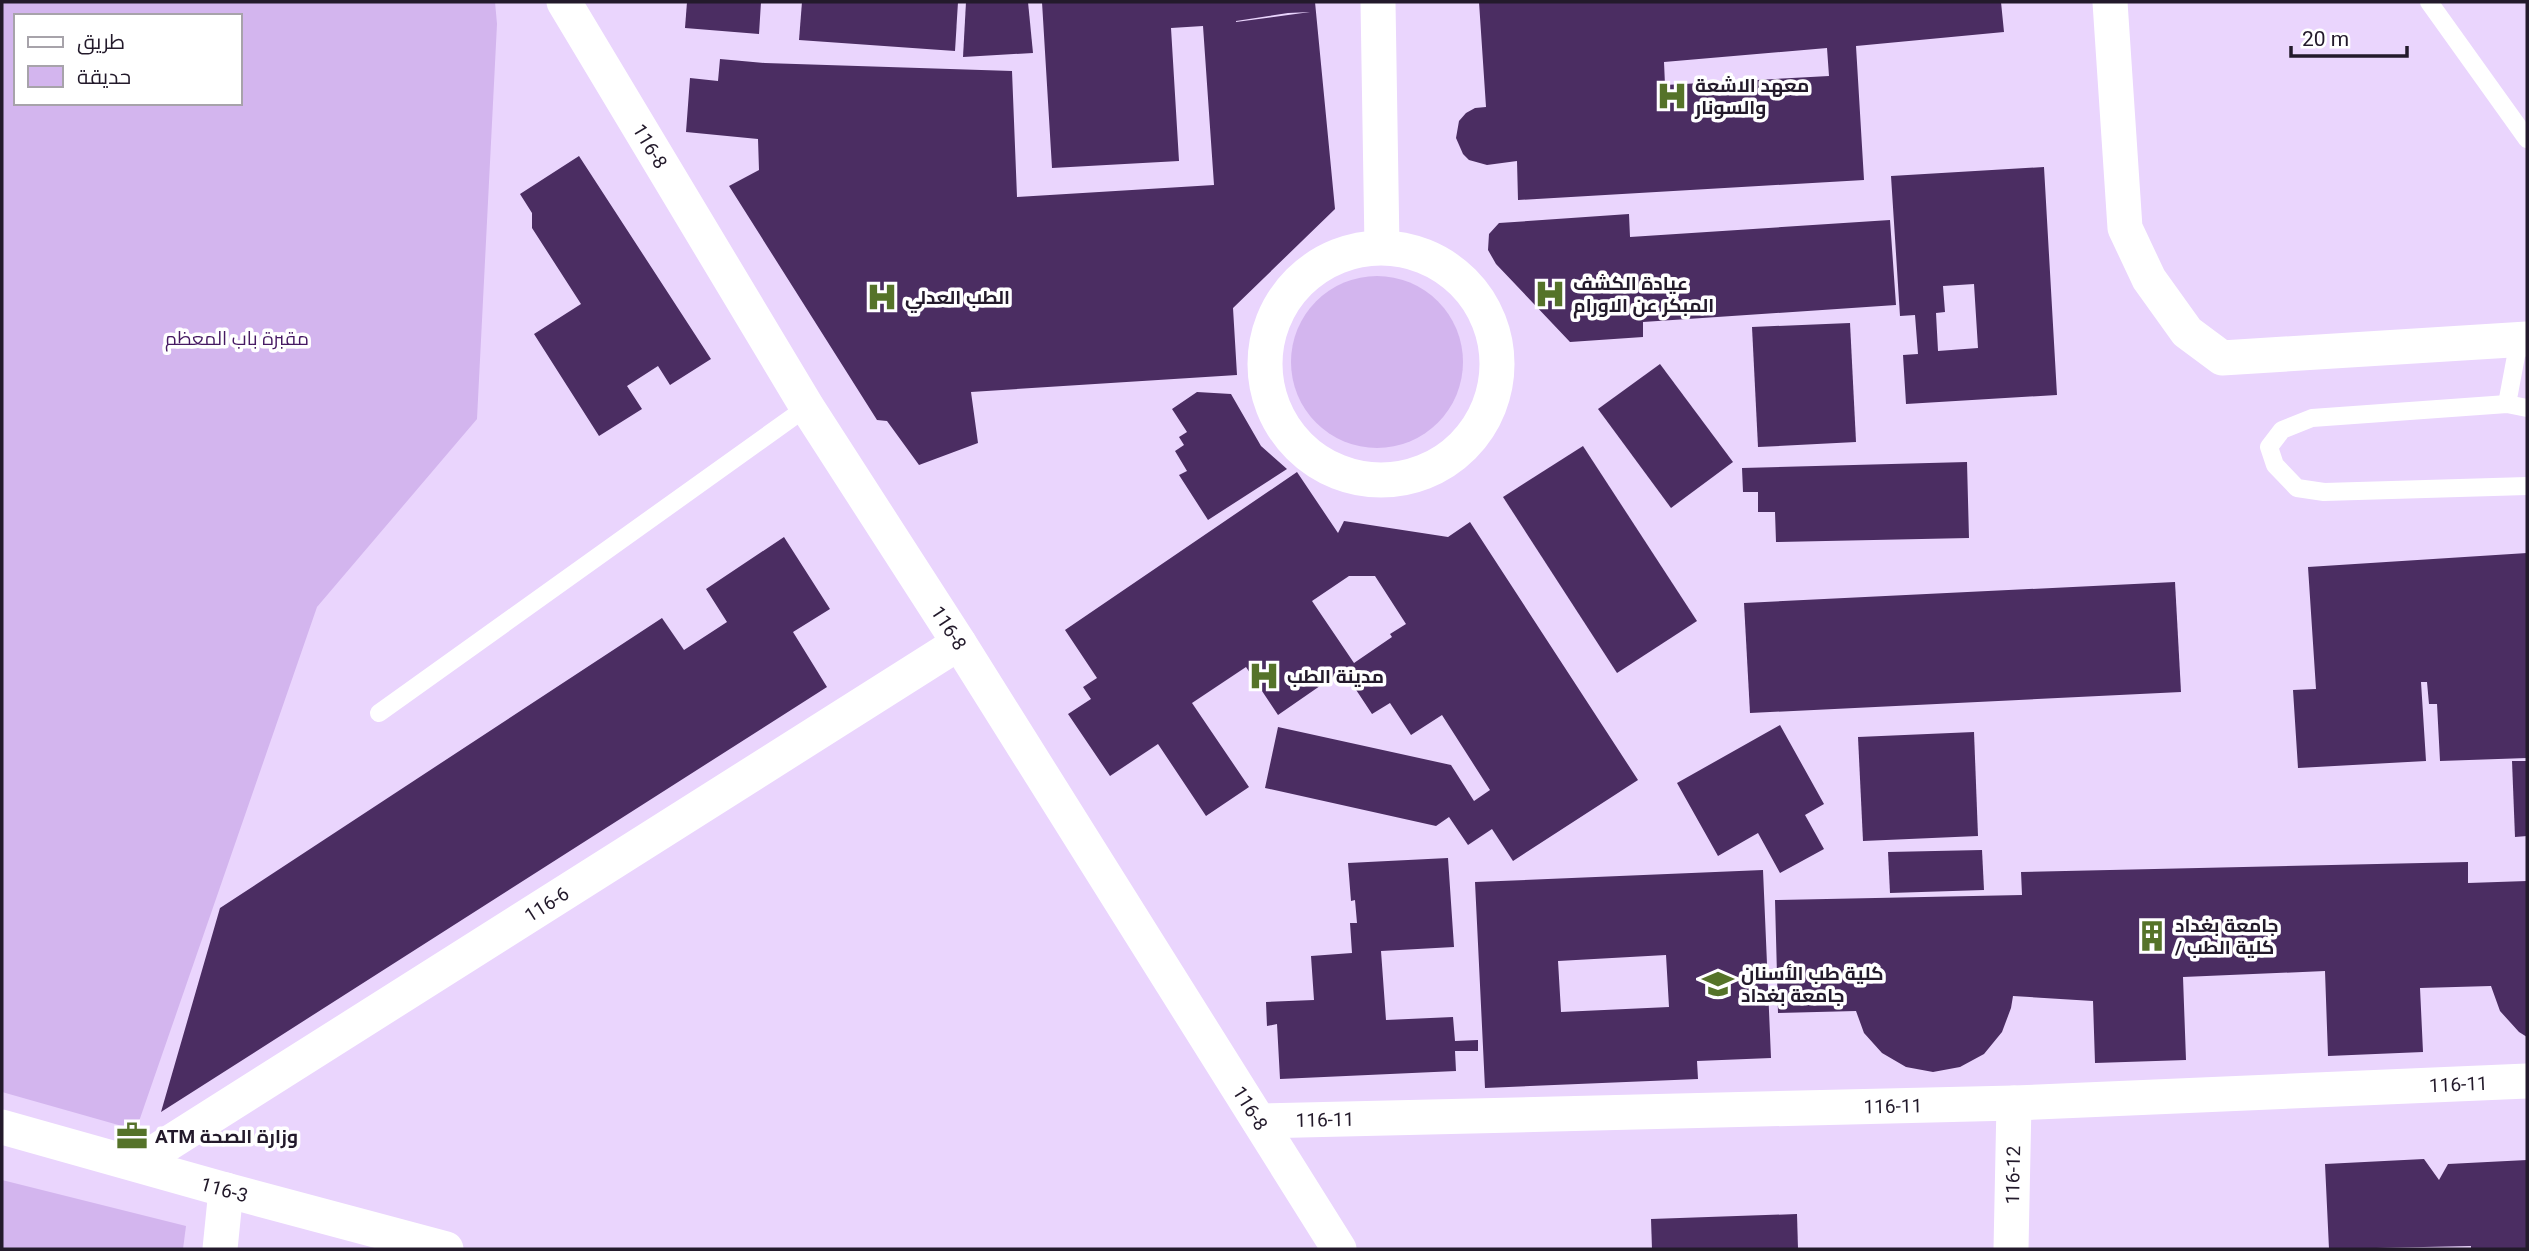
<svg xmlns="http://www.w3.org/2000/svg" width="2529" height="1251" font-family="Roboto,Cairo,sans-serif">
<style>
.green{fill:#d3b5ee;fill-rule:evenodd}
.building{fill:#4b2d62;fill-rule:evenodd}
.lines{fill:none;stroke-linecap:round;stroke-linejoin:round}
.service{stroke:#fff;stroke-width:18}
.minor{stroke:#fff;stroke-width:35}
.labels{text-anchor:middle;stroke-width:7;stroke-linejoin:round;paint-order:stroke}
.poi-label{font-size:19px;font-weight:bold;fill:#231a2b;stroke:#fff;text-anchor:start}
.street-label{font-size:19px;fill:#231a2b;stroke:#fff}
.park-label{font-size:19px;fill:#451962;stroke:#fff}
</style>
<rect width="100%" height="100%" fill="#ead5fd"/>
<!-- green -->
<g class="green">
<path d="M2 2H495L497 24 477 419 317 607 136 1130 2 1092ZM16 16H240V103H16Z"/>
<circle cx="1377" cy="362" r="86"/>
<polygon points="2,1180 186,1226 183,1249 2,1249"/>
</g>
<!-- building -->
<g class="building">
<polygon points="687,2 761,2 759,34 685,28"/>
<polygon points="802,2 958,2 955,51 799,40"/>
<polygon points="966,2 1028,2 1033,53 963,57"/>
<path d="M1042 2H1315L1335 209 1233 308 1237 375 971 392 978 443 919 465 887 421 877 420 729 186 759 170 758 139 686 132 690 78 718 81 720 59 765 63 1012 71 1017 197 1214 185 1203 26 1171 28 1179 161 1052 168ZM1310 12 1236 22V21L1288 13Z"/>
<path d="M1479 2H2001L2004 32 1856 46 1864 180 1518 200 1517 161 1487 165 1469 160 1463 154 1456 138 1459 121 1466 113 1475 108 1486 107ZM1827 48 1829 76 1665 85 1664 62Z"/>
<polygon points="579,156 711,359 670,385 658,366 627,386 642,409 599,436 534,334 581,304 532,228 532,213 520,194"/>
<path d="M2044 167 2057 395 1906 404 1903 355 1918 354 1915 315 1900 316 1891 176ZM1974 284 1978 348 1938 351 1936 313 1945 312 1943 286Z"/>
<polygon points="1629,214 1630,237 1890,220 1896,305 1643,322 1643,337 1570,342 1496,264 1488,250 1489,234 1499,223"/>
<polygon points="1850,323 1856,442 1758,447 1752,327"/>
<polygon points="1660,364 1733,462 1671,508 1598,409"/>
<polygon points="1197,392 1231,394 1261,446 1287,469 1208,520 1179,475 1187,471 1175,451 1184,445 1179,437 1187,432 1172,409"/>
<polygon points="1583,446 1697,621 1617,673 1503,497"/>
<polygon points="1967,462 1969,538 1776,542 1775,512 1758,512 1758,492 1743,492 1742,468"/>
<path d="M1297 472 1338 533 1344 521 1448 537 1470 522 1638 780 1513 861 1492 829 1468 845 1449 817 1436 826 1265 788 1278 727 1451 765 1474 801 1490 790 1442 715 1411 735 1390 703 1372 714 1343 670 1278 715 1246 667 1192 703 1249 787 1206 816 1158 744 1110 776 1068 714 1091 699 1083 687 1097 678 1065 630ZM1349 576H1375L1406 624 1390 634 1392 637 1354 663 1312 601Z"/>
<polygon points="784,537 830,609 793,632 827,687 161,1112 220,908 662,618 684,650 727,622 706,589"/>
<polygon points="2527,553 2527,758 2440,761 2437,704 2429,704 2427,682 2421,682 2426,761 2298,768 2293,690 2316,689 2308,567"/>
<polygon points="2175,582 2181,692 1750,713 1744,603"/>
<polygon points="1780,725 1824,804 1805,815 1824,849 1780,873 1758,833 1718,856 1677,783"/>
<polygon points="1974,732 1978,836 1863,841 1858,737"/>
<polygon points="2512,761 2527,761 2527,836 2515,837"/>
<polygon points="1982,850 1984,890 1890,893 1888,852"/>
<polygon points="1448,858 1454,947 1381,951 1386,1020 1453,1017 1455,1041 1478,1040 1478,1051 1455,1051 1456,1071 1280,1079 1277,1024 1267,1026 1266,1002 1314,1000 1311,956 1352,953 1350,923 1357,923 1355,900 1351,901 1348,863"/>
<polygon points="2468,862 2468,883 2527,881 2527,1037 2519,1032 2500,1011 2491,986 2420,988 2423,1052 2328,1056 2325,971 2183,977 2186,1060 2095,1063 2093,1001 2013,996 2011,1008 2002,1032 1984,1054 1960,1067 1933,1072 1906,1067 1882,1053 1864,1033 1856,1011 1778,1013 1775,900 2022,895 2021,872"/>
<path d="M1763 870 1771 1058 1697 1061 1698 1079 1485 1088 1475 882ZM1666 955 1669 1007 1561 1012 1558 961Z"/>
<polygon points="2424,1159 2439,1180 2448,1164 2527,1160 2527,1249 2471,1249 2471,1246 2329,1249 2325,1164"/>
<polygon points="1797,1214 1798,1249 1652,1249 1651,1219"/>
</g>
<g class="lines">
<!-- service -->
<g class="service">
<polyline points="2429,2 2527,139"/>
<polyline points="2507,404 2519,340"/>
<polyline points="2527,408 2507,404 2312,418 2282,430 2269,447 2275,465 2297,488 2324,492 2527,486"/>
<polyline points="379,713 807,407"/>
</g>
<!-- minor -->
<g class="minor">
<path id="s1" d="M564 2 807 407 959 643 1339 1249"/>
<polyline points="1378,2 1382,247"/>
<polyline points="2110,2 2125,228 2149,279 2187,332 2222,358 2527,339"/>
<circle cx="1381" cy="364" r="116"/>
<path id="s2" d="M1259 1121 2014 1103 2527 1081"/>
<path id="s3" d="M2 1127 226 1190 446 1249"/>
<path id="s4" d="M136 1164 959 643"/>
<polyline points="220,1249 226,1190"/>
<path id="s5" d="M2011 1249 2014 1103"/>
</g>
</g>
<!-- icons -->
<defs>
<symbol id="hospital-bare" viewBox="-9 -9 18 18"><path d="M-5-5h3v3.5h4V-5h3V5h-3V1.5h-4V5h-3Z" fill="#557329" stroke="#fff" stroke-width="2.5" paint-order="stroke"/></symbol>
<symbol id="building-bare" viewBox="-9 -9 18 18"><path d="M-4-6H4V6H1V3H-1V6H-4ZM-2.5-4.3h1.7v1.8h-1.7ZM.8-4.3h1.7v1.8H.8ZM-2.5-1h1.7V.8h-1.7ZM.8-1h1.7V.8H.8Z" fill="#557329" stroke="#fff" stroke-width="2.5" paint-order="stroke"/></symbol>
<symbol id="university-bare" viewBox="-9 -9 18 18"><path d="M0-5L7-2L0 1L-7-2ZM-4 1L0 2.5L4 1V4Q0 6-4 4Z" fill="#557329" stroke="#fff" stroke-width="2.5" paint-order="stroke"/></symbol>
<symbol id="office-bare" viewBox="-9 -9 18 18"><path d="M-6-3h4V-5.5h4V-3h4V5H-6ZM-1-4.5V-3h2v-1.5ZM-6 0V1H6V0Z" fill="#557329" stroke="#fff" stroke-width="2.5" paint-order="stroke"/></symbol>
</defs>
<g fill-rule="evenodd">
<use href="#hospital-bare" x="1650" y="74" width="44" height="44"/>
<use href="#hospital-bare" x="1528" y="272" width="44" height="44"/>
<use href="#hospital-bare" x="860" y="275" width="44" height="44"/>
<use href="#hospital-bare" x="1242" y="654" width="44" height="44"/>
<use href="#building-bare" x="2130" y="914" width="44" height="44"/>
<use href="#university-bare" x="1696" y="962" width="44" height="44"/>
<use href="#office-bare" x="110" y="1114" width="44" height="44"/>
</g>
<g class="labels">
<!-- poi labels -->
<g class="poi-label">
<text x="1695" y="92">معهد الاشعة<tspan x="1695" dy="22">والسونار</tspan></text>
<text x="1573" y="290">عيادة الكشف<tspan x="1573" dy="22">المبكر عن الاورام</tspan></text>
<text x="905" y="304">الطب العدلي</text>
<text x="1287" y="683">مدينة الطب</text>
<text x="2175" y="932">جامعة بغداد<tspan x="2175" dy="22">/ كلية الطب</tspan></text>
<text x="1741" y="980">كلية طب الأسنان<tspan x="1741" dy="22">جامعة بغداد</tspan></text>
<text x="155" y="1143">ATM وزارة الصحة</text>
</g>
<!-- street labels -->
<g class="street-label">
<text dy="7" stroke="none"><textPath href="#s1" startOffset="168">116-8</textPath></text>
<text dy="7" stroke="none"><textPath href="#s1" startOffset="735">116-8</textPath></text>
<text dy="7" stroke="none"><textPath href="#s4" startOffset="486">116-6</textPath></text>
<text dy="7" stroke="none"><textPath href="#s2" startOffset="1200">116-11</textPath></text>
<text dy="7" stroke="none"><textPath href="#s2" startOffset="634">116-11</textPath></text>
<text dy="7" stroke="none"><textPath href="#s1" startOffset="1302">116-8</textPath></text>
<text dy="7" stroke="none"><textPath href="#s2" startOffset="66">116-11</textPath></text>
<text dy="7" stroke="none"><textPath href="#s5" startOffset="74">116-12</textPath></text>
<text dy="7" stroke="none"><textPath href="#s3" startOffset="231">116-3</textPath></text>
</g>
<!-- park labels -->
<g class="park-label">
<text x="237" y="345">مقبرة باب المعظم</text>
</g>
</g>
<!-- border -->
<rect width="2529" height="1251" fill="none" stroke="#231a2b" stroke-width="7"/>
<!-- legend -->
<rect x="14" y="14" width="228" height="91" fill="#ffffff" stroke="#a7a3aa" stroke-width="2"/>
<rect x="28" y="37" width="35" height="10" fill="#ffffff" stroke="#a7a3aa" stroke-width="2"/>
<text x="77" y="49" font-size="21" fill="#231a2b">طريق</text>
<rect x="28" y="66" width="35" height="21" fill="#d3b5ee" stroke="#a7a3aa" stroke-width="2"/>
<text x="77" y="84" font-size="21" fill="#231a2b">حديقة</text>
<!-- scale -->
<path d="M2291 46v10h116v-10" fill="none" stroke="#231a2b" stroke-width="3.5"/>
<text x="2302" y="46" font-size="21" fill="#231a2b" stroke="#ffffff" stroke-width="5" paint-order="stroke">20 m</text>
</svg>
